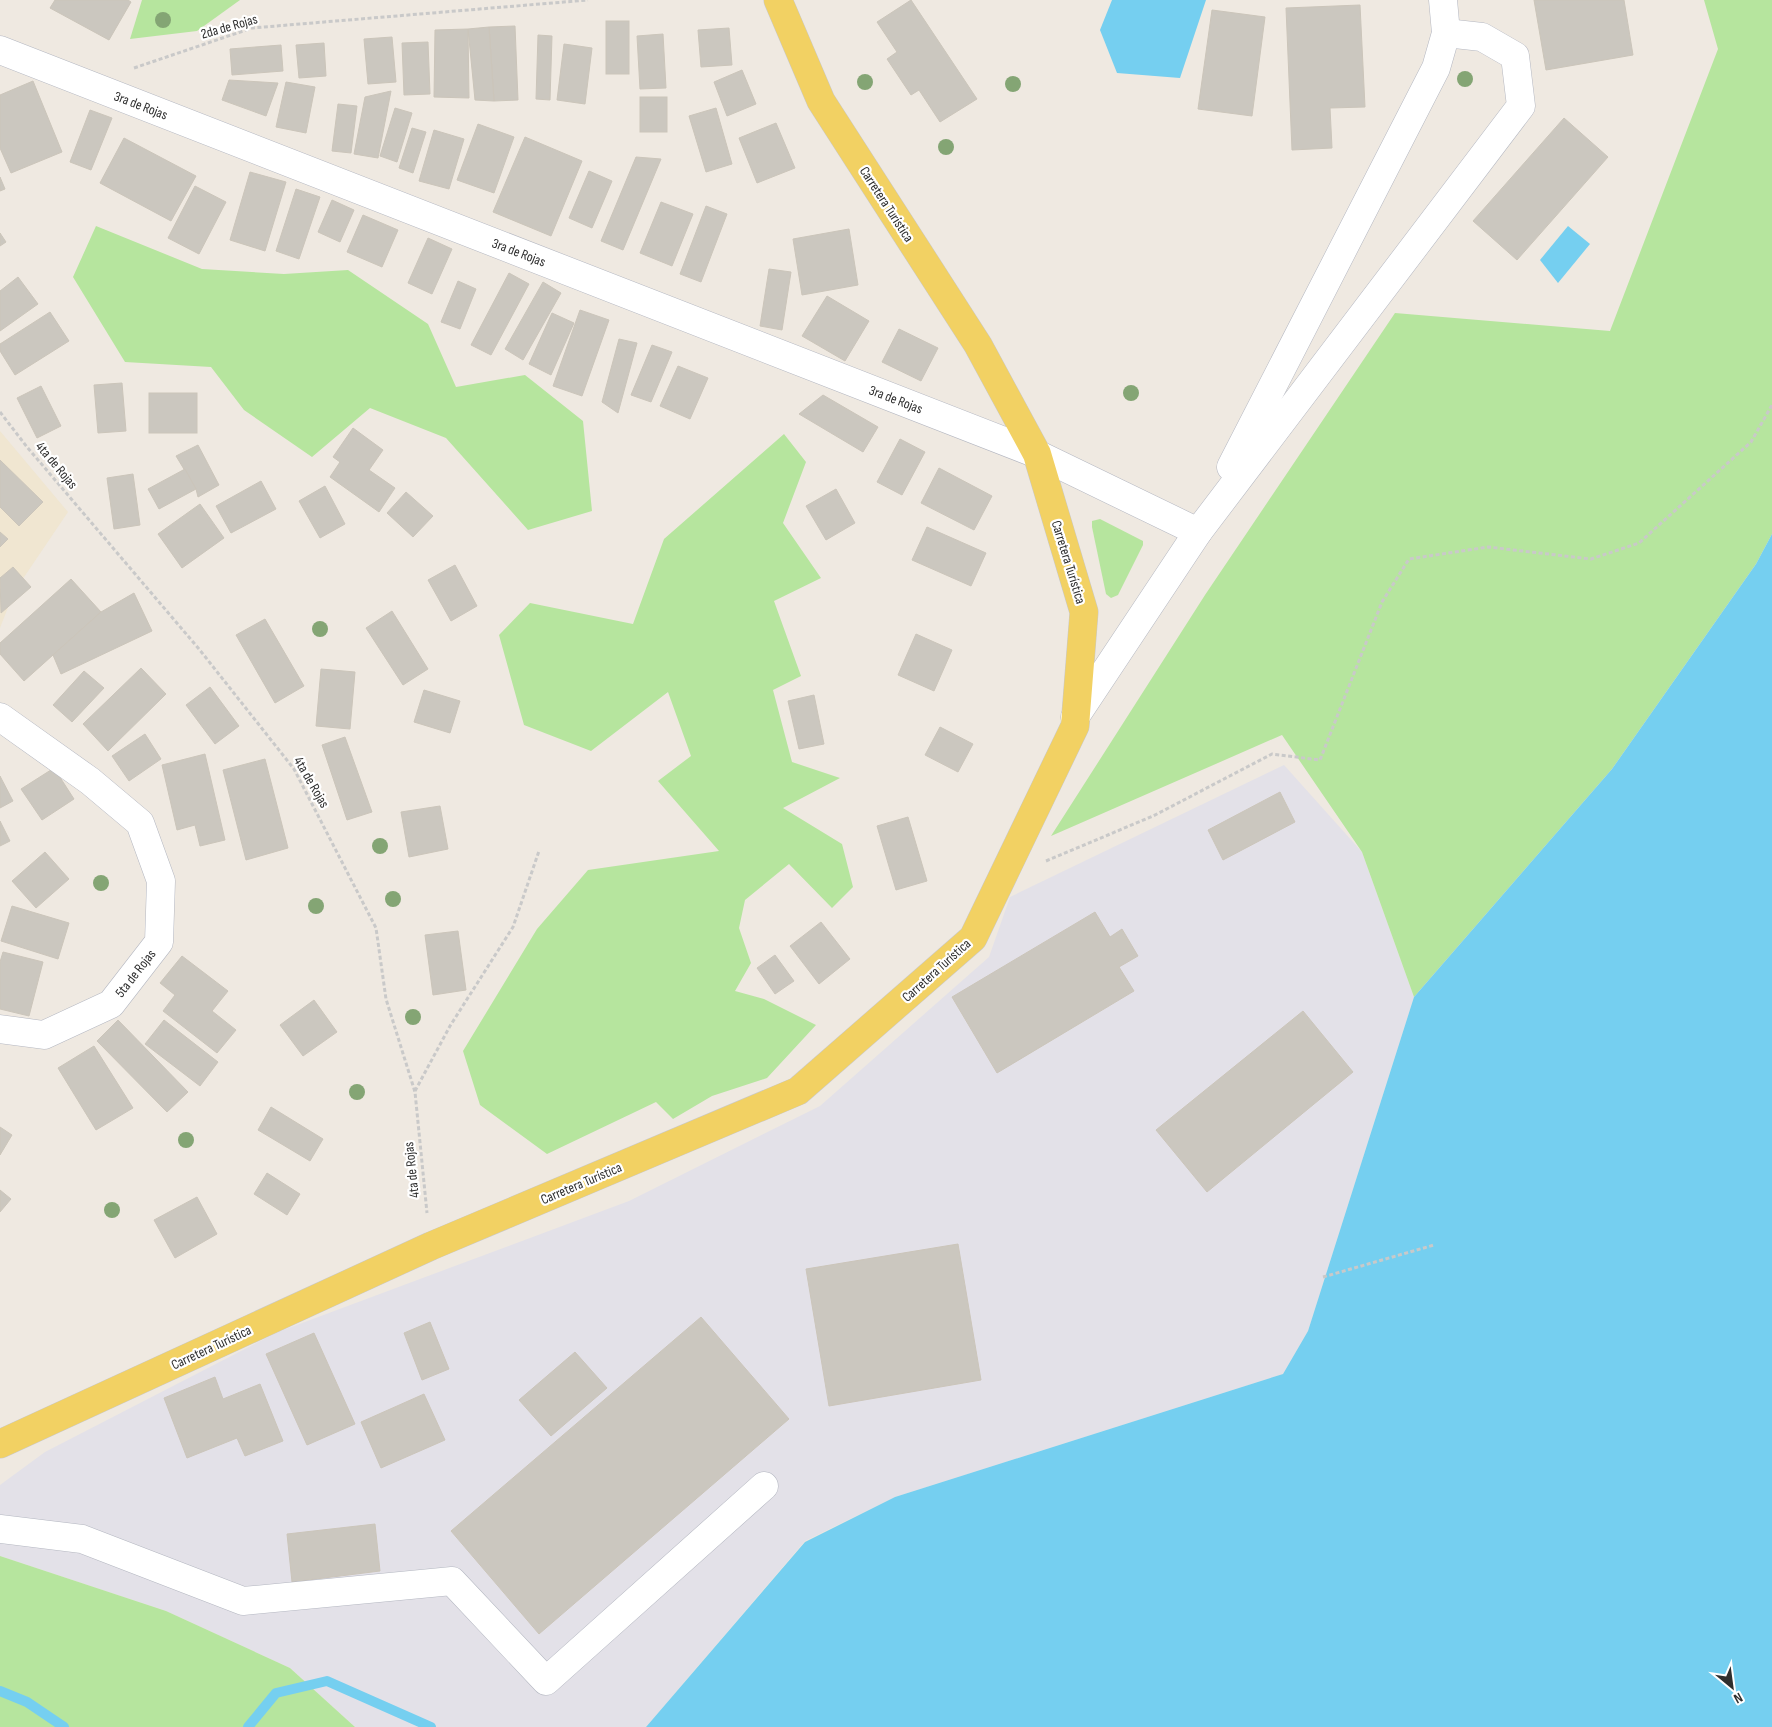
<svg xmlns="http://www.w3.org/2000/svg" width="1772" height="1727" font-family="'Sofia Sans Condensed',sans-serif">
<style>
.industrial{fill:#e3e1e8}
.education{fill:#f0e6d1}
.green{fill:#b6e59e}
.water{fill:#75cff0}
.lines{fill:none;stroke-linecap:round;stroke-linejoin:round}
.stream{stroke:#75cff0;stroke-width:10}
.building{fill:#cbc7bf;stroke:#cbc5ba}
.minor-casing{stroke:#b4b7c1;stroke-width:29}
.major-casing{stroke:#c9c9c9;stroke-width:29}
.path{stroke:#c9c9c9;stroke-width:3;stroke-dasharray:4 2.5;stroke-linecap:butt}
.minor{stroke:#fff;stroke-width:28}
.major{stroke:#f2d163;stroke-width:28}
.tree{fill:#84a574}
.labels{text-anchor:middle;stroke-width:4.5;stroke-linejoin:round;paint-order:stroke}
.street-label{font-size:14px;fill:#2e2e2e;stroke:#fff}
</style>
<rect width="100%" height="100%" fill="#efe9e1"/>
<!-- industrial -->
<polygon class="industrial" points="1284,765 1362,852 1414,997 1308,1331 1283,1374 895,1497 805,1541 646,1727 355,1727 290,1668 166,1611 0,1556 0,1485 45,1452 278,1332 629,1201 820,1106 989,957 1010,897"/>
<!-- education -->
<polygon class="education" points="0,431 68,512 14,592 0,628"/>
<!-- green -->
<g class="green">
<polygon points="142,0 240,0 197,31 130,39"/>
<polygon points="1704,0 1772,0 1772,534 1756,564 1612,769 1414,997 1362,852 1282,735 1051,836 1205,595 1395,313 1610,331 1718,49"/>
<polygon points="96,226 202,269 284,274 348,270 428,324 456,387 525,375 583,421 592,511 528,530 446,438 370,408 312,457 244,410 211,367 125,362 73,277"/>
<polygon points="784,434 806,462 783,523 821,578 774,601 801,676 773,690 792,762 840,778 783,808 842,844 853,887 832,908 789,864 745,900 739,928 751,963 735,991 764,999 816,1025 767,1078 712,1096 673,1119 656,1102 547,1154 480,1105 463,1051 537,929 588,870 719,851 658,781 691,756 668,692 591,751 524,725 499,635 530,603 633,624 664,539"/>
<polygon points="1100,519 1143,541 1143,545 1118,595 1111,598 1106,594 1092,527 1092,521"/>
<polygon points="0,1556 166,1611 290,1668 355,1727 0,1727"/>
</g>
<!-- water -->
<g class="water">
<polygon points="1112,0 1206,0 1180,78 1117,73 1100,30"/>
<polygon points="1568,226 1590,244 1558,283 1540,260"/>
<polygon points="1772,534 1772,1727 646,1727 805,1542 895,1497 1283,1374 1308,1331 1414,997 1612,769 1756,564"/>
</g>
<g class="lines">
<!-- stream -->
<g class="stream">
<polyline points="0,1691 27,1702 64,1727"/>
<polyline points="248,1727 276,1693 327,1681 431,1727"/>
</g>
</g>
<!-- building -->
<g class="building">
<polygon points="55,0 128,0 131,2 109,40 50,8"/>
<polygon points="911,0 977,99 940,122 919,90 911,95 887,59 897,52 877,22"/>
<polygon points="1534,0 1624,0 1633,55 1546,70"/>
<polygon points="1360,5 1365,107 1330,108 1332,148 1292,150 1286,8"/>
<polygon points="1212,10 1265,17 1252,116 1198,109"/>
<rect x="606" y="21" width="23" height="53"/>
<polygon points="515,26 518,100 494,101 489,27"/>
<polygon points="489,27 494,101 475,100 468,29"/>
<polygon points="729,28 732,65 701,67 698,30"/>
<polygon points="468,29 469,98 434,97 435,30"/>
<polygon points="663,34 666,88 640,89 637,36"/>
<polygon points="538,35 552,36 550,100 536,99"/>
<polygon points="392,37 396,82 368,84 364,39"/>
<polygon points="428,42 430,94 404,95 402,43"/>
<polygon points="324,43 326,76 299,78 296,45"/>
<polygon points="564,44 592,48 585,104 557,100"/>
<polygon points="281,45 283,71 232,75 230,49"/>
<polygon points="742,70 756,104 727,116 714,82"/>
<polygon points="229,80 278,83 266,116 222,100"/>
<polygon points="33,81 62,152 11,173 0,148 0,95"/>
<polygon points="286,82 315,87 306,133 276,127"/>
<polygon points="391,91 378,158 354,154 365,97"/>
<rect x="640" y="97" width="27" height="35"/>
<polygon points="338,104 357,106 351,153 332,151"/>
<polygon points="395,108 412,113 397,162 380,156"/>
<polygon points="716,108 732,164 706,172 689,116"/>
<polygon points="90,110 112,118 91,170 70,162"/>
<polygon points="1564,118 1608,157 1517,260 1473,221"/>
<polygon points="776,123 795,168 757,183 739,138"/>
<polygon points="478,124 514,137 494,193 457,180"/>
<polygon points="412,128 426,132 413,173 399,168"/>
<polygon points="434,130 464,139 449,189 419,181"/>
<polygon points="525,137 582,161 551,236 493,212"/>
<polygon points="124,138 196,176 171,221 100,183"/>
<polygon points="636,157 661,159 623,250 601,241"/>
<polygon points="589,171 612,181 592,228 569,218"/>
<polygon points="250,172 286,182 265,251 230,240"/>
<polygon points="0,177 5,189 0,191"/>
<polygon points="195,186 226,202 199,254 168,238"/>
<polygon points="296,189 320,197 299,259 276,251"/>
<polygon points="332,200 354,210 340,242 318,232"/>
<polygon points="661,202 693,214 672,266 640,253"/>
<polygon points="706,206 727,214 701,282 680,274"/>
<polygon points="363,215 398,230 382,267 347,252"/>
<polygon points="849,229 858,285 802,295 793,239"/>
<polygon points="0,233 6,242 0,246"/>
<polygon points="428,238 452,249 432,294 408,283"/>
<polygon points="769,269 791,272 782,330 760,326"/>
<polygon points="509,273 529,284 491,355 471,345"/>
<polygon points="18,277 38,304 0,331 0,291"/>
<polygon points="458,281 476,289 460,329 441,322"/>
<polygon points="543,282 561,293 523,360 505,349"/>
<polygon points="827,296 869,321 845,361 802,336"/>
<polygon points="580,310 609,320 582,396 553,386"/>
<polygon points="50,312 69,341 15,375 0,351 0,344"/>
<polygon points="552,313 574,323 551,375 529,364"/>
<polygon points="899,329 938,348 921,381 882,362"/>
<polygon points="619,339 637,343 618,413 602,402"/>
<polygon points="652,345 672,352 651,402 631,395"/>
<polygon points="678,366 708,378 690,419 660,406"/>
<polygon points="122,383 126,431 98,433 94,385"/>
<polygon points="41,386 61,426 37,438 17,398"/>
<rect x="149" y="393" width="48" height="40"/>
<polygon points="823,395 878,427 863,452 799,414"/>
<polygon points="353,428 383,450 369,470 395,488 379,512 330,477 340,462 333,457"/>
<polygon points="900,439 925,452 902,495 877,482"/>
<polygon points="198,445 219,485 198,497 196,489 176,456"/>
<polygon points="0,460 43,502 19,526 0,507"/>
<polygon points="939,468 992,496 974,530 921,503"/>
<polygon points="185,469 196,489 159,509 148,489"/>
<polygon points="133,474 140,525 114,529 107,478"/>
<polygon points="261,481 276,509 231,533 216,506"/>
<polygon points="325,486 345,524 320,538 299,501"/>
<polygon points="836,489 855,523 826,540 806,506"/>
<polygon points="406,492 433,516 413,537 387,513"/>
<polygon points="200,504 224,538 182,568 158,534"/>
<polygon points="927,527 986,553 971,586 912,560"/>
<polygon points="0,532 8,539 0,547"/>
<polygon points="455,565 477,606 451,621 428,580"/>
<polygon points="13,567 31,587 1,613 0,578"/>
<polygon points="71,579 101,612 24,681 0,654 0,643"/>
<polygon points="134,593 152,631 61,674 53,655 101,612"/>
<polygon points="392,611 428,669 403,685 366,628"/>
<polygon points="265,619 304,686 275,703 236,635"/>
<polygon points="916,634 952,650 934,691 898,675"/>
<polygon points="141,668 166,694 108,751 83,724"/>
<polygon points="321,669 355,672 350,729 316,726"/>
<polygon points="84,671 104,688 72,722 53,705"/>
<polygon points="210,687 239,726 215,744 186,705"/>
<polygon points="424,690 460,701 450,733 414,722"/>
<polygon points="814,695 824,744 799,749 788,701"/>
<polygon points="940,727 973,744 958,772 925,755"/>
<polygon points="145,734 161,759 129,781 112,756"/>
<polygon points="345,737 372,812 347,820 322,745"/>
<polygon points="205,754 225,840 200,846 195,825 177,830 162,765"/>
<polygon points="265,759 288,848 246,860 223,770"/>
<polygon points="54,768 74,799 42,820 21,789"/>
<polygon points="0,776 13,801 0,808"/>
<polygon points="1280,792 1295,822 1223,860 1208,830"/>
<polygon points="440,806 448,849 409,857 401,812"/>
<polygon points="908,817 927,881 896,890 877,826"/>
<polygon points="0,821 10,841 0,846"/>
<polygon points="45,852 69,879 36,908 12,881"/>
<polygon points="12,906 69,923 58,959 1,941"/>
<polygon points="1095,912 1110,937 1122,929 1138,956 1119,967 1134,991 997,1073 952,997"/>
<polygon points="821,922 850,959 819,984 790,946"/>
<polygon points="458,931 466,990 433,995 425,935"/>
<polygon points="3,952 43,962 29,1016 0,1009 0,962"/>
<polygon points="775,955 794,981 775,994 757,968"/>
<polygon points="182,956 228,991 212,1011 236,1030 217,1053 163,1011 175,995 160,983"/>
<polygon points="314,1000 337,1032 303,1056 280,1025"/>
<polygon points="1303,1011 1353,1072 1207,1192 1156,1130"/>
<polygon points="118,1020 188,1092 167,1112 97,1041"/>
<polygon points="164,1020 218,1062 200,1086 145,1044"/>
<polygon points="94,1046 133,1108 96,1130 58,1068"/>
<polygon points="271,1107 323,1139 310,1161 258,1130"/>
<polygon points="0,1127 12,1135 0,1155"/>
<polygon points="267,1173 300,1194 287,1215 254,1194"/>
<polygon points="0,1190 11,1199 0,1212"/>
<polygon points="197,1197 217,1234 175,1258 154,1220"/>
<polygon points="958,1244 981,1380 829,1406 806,1269"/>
<polygon points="701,1317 789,1419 539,1634 451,1531"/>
<polygon points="430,1322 449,1369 422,1380 404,1333"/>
<polygon points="314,1333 355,1424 307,1445 266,1354"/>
<polygon points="575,1352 607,1388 551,1436 519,1400"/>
<polygon points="215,1377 223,1399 260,1384 283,1441 245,1456 237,1438 187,1458 164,1398"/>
<polygon points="424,1394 445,1440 381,1468 361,1422"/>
<polygon points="375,1524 380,1571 292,1582 287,1534"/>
</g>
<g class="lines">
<defs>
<g id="minor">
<polyline points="0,50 1037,454 1198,532"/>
<polyline points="1231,467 1436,68 1446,33 1443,0"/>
<polyline points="0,717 90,781 140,823 161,881 159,942 111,1004 44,1035 0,1029"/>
<polyline points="1075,717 1198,532 1521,106 1515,56 1482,37 1446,33"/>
<polyline points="0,1529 82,1539 243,1601 452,1581 546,1681 764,1486"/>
</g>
<polyline id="major" points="0,1444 431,1246 798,1091 973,938 1075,726 1084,612 1037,454 978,345 821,101 778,0"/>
</defs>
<!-- minor casing -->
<use href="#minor" class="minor-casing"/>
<!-- major casing -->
<use href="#major" class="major-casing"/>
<!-- path -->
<g class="path">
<polyline points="134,68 252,28 588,0"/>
<polyline points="0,412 27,447 199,649 294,769 376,928 386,999 415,1092 427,1213"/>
<polyline points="1046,861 1153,816 1272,754 1320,760 1382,602 1409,559 1488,547 1591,559 1639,543 1751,442 1772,405"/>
<polyline points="415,1091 450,1026 513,927 539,851"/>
<polyline points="1323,1277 1434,1245"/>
</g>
<!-- minor -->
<use href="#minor" class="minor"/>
<!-- major -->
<use href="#major" class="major"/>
</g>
<!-- trees -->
<g class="tree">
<circle cx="163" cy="20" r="8"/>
<circle cx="1465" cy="79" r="8"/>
<circle cx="865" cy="82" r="8"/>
<circle cx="1013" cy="84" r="8"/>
<circle cx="946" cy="147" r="8"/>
<circle cx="1131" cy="393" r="8"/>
<circle cx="320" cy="629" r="8"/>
<circle cx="380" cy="846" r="8"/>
<circle cx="101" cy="883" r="8"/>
<circle cx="393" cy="899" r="8"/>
<circle cx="316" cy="906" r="8"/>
<circle cx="413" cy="1017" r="8"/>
<circle cx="357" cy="1092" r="8"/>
<circle cx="186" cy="1140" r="8"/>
<circle cx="112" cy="1210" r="8"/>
</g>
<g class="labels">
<!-- street labels -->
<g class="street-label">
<text transform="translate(229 26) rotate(-16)" y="5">2da de Rojas</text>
<text transform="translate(141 105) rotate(21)" y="5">3ra de Rojas</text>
<text transform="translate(887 204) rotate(57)" y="5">Carretera Turística</text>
<text transform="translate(519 252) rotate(21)" y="5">3ra de Rojas</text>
<text transform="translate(896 399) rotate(21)" y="5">3ra de Rojas</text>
<text transform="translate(57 465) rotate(50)" y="5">4ta de Rojas</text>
<text transform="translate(1069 562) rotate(73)" y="5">Carretera Turística</text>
<text transform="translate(312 782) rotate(60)" y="5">4ta de Rojas</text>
<text transform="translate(936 970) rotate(-42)" y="5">Carretera Turística</text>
<text transform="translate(135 973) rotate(-52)" y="5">5ta de Rojas</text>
<text transform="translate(411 1170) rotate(-96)" y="5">4ta de Rojas</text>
<text transform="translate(581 1183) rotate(-23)" y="5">Carretera Turística</text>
<text transform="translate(211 1347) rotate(-25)" y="5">Carretera Turística</text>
</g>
</g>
<!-- north arrow -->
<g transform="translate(1732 1687) rotate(151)" stroke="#ffffff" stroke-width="4" paint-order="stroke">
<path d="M0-4L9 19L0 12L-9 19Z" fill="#2e2e2e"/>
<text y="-8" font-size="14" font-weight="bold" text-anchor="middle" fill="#2e2e2e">N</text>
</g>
</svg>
